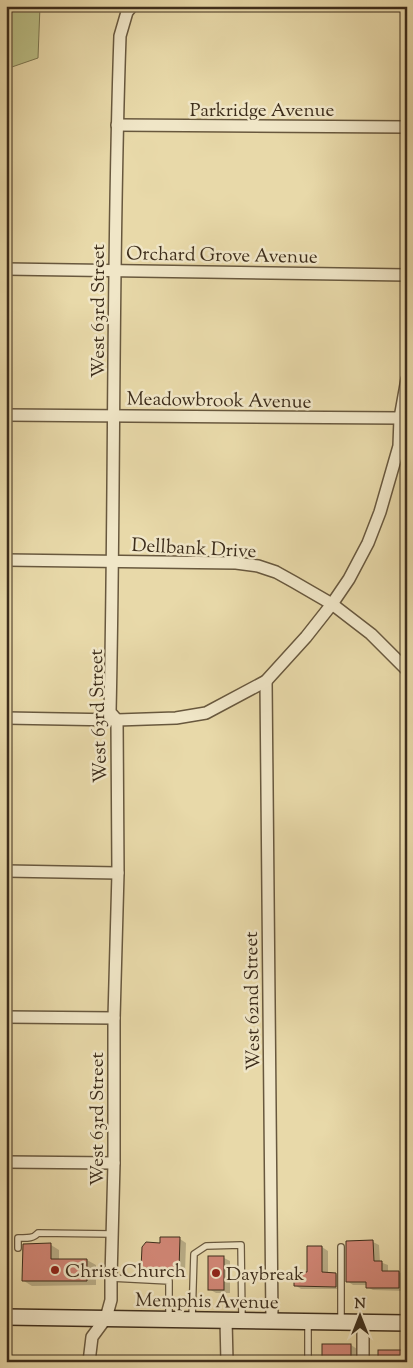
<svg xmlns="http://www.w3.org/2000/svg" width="413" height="1368" font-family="'Sorts Mill Goudy',serif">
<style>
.green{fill:#babe85;stroke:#7c7650}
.shadow{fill:#0003}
.building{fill:#d28676;stroke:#3d2d1b}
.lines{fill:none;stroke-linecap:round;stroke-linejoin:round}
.lane-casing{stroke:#68583e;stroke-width:8}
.street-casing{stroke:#68583e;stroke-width:14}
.secondary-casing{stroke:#3d2d1b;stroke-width:18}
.lane{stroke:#f0e6c7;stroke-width:5.5}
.street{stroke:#f0e6c7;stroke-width:11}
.secondary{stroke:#f0e6c7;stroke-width:15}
.poi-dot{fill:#8f2418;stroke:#f0e6c7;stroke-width:2}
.labels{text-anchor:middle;stroke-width:5;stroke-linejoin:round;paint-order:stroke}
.street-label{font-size:19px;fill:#3d2d1b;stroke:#f0e6c7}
.poi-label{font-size:19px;fill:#3d2d1b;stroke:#f0e6c7;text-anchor:start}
</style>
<rect width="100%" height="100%" fill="#e8d9a9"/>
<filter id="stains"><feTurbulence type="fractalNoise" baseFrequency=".004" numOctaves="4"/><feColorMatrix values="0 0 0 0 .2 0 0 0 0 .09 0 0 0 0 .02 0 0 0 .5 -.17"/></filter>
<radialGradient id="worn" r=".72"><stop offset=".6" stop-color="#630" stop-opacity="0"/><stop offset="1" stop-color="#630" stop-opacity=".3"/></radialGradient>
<!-- green -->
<polygon class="green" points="6,6 40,6 38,58 6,69"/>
<!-- shadow -->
<g class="shadow">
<polygon points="180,1239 186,1243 185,1273 149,1271 143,1267 161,1244"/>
<polygon points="373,1242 379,1245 380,1262 388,1265 388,1272 399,1272 405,1276 405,1291 373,1290 367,1287 367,1285 353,1285 347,1281"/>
<polygon points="51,1245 59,1250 59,1260 87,1260 96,1265 96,1285 32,1286 24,1281"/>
<polygon points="322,1247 328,1251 328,1274 336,1274 342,1277 342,1289 301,1289 295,1285 308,1273"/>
<polygon points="224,1258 230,1261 230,1293 216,1293 209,1289"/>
<polygon points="351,1345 357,1349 357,1362 324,1362"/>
<polygon points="404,1351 407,1353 407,1362 379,1362"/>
</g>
<!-- building -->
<g class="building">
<polygon points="160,1237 180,1237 179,1270 141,1268 142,1247 146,1242 160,1243"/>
<polygon points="373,1240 374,1261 382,1261 382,1271 399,1271 399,1288 366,1288 366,1282 346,1282 346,1241"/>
<polygon points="51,1243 51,1259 87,1259 87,1281 22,1281 23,1244"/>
<polygon points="307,1246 322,1246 322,1272 336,1273 336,1287 294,1286 294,1272 307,1272"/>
<rect x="208" y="1256" width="16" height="34"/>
<rect x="322" y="1344" width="29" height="18"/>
<rect x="378" y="1350" width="26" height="12"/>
</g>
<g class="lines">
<defs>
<g id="lane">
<polyline points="341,1247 341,1320"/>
<path d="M18 1248V1238C26 1238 33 1239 38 1233L112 1234"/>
<polyline points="111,1278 169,1281 169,1319"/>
<polyline points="192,1319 194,1254 206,1246 241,1245 242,1319"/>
<polyline points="308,1322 308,1362"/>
</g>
<g id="street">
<polyline points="117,125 407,127"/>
<polyline points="6,269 407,275"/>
<polyline points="6,415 400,418"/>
<polyline points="6,560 236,563 258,566 276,572 294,582 332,604 371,634 407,670"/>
<polyline points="266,681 272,1322"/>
<polyline points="6,718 117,720 176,718 206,713 266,681 306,637 332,604 349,579 368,543 380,512 399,446 400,418 407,379"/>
<polyline points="6,871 118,873"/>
<polyline points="6,1017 114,1018"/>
<polyline points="6,1162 114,1163"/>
<polyline points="226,1320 227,1362"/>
<polyline points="363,1323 363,1362"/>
<path d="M89 1362 92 1337 106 1318 111 1300V1278L114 1163V1018L118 873 117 720 110 712C115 486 112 261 120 36L127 12 132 6"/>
</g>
<polyline id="secondary" points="6,1317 407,1323"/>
</defs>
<!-- lane casing -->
<use href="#lane" class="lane-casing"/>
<!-- street casing -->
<use href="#street" class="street-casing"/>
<!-- secondary casing -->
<use href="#secondary" class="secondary-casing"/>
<!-- lane -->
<use href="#lane" class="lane"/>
<!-- street -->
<use href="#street" class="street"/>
<!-- secondary -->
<use href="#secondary" class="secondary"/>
</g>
<!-- markers -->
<g class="poi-dot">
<circle cx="55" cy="1270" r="5"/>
<circle cx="216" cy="1273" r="5"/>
</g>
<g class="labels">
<!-- street labels -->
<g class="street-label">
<text x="262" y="116">Parkridge Avenue</text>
<text transform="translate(222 254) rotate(1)" y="7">Orchard Grove Avenue</text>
<text transform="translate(97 311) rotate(-90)" y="7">West 63rd Street</text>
<text transform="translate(219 399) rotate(1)" y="7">Meadowbrook Avenue</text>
<text transform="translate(194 547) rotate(3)" y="7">Dellbank Drive</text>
<text transform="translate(97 716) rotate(-92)" y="7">West 63rd Street</text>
<text transform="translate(251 1001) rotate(-91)" y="7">West 62nd Street</text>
<text transform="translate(96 1119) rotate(-90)" y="7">West 63rd Street</text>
<text transform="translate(207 1300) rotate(1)" y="7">Memphis Avenue</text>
</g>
<!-- poi labels -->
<g class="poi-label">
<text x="65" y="1277">Christ Church</text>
<text x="226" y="1280">Daybreak</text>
</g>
</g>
<!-- margin -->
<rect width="413" height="1368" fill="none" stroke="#e8d9a9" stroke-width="25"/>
<rect x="8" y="8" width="398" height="1353" fill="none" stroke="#3d2d1b" stroke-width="2.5"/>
<rect x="12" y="12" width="388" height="1343" fill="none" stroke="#3d2d1b"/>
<!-- north arrow -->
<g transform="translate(360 1316)" stroke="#f0e6c7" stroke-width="4" paint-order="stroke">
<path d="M0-4L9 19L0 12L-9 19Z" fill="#3d2d1b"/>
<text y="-8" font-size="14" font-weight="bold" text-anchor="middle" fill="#3d2d1b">N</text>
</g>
<rect width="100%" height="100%" filter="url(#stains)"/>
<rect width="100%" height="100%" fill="url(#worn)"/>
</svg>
